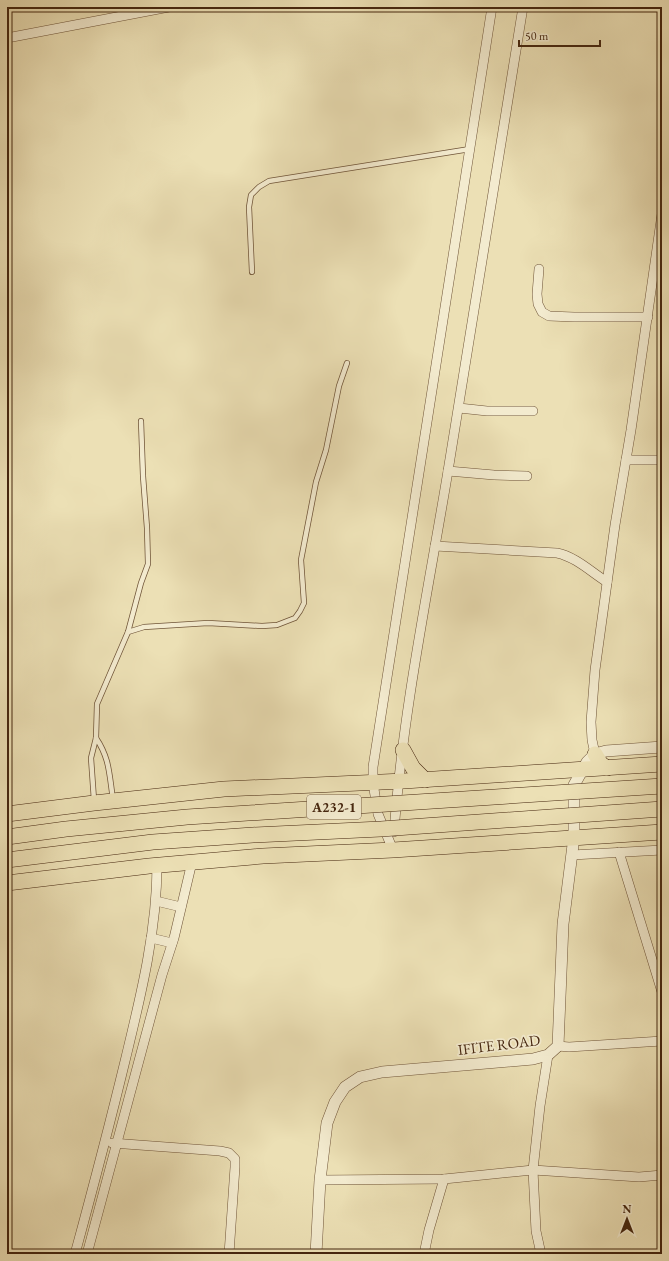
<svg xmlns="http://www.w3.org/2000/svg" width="669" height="1261" font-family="'EB Garamond',serif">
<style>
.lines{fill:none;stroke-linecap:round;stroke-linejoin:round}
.service-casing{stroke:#6f5438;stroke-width:6}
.minor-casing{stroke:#6f5438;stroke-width:10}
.tertiary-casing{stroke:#6f5438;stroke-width:12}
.trunk-casing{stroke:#45260f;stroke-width:16}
.service{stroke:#f3ebcf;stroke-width:4.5}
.minor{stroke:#f3ebcf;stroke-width:9}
.tertiary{stroke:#f3ebcf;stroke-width:11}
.trunk{stroke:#ece0b5;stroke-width:15}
.trunk-bridge-casing{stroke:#45260f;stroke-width:16;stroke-linecap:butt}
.trunk-bridge{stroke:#ece0b5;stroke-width:15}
.labels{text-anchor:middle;stroke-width:3.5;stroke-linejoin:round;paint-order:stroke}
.shield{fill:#f3ebcf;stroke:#796149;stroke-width:1}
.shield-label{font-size:14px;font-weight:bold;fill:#45260f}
.street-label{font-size:15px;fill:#45260f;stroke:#f3ebcf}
</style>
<rect width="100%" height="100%" fill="#ece0b5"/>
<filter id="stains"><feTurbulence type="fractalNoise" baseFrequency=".005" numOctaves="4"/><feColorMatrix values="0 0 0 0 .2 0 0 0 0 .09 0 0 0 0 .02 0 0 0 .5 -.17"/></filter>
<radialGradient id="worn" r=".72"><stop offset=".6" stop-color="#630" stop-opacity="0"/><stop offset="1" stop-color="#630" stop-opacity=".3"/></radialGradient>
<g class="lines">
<defs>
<g id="service">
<polyline points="252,272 249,207 251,195 259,187 269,181 470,149"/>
<polyline points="128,632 144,627 208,623 262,626 277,625 295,618 300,611 304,603 301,560 316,482 326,450 339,386 347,363"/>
<path d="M96 738C110 759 109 774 113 799"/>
<polyline points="94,800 91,758 96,738 97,704 128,632 141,583 148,564 147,528 143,476 141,421"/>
</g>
<g id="minor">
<polyline points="7,38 169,7"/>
<polyline points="539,269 537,294 538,304 542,312 549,316 574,317 648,317"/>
<polyline points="459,408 487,411 533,411"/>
<polyline points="626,460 662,460"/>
<polyline points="448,471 494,475 527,476"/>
<path d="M435 546 557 553C576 557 591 572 607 582"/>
<polyline points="595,754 592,740 591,722 595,670 615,525 631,430 662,214"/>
<path d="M394 832C403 711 428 591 448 471 474 317 498 162 523 7"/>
<polyline points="393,850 378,814 373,783 373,767 492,7"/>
<polyline points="619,852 662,992"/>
<polyline points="572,855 662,850"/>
<polyline points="156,901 181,907"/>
<polyline points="151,938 172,943"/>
<polyline points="558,1046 569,1047 662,1041"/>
<polyline points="112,1143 220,1151 229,1153 235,1159 235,1167 229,1254"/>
<polyline points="320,1180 444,1179 533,1170 639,1177 662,1175"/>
<path d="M75 1254C93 1188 110 1123 126 1057 141 995 157 930 157 865"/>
<polyline points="87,1254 162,975 174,938 192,862"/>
<polyline points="424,1254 429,1230 444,1179"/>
<polyline points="541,1254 536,1231 533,1170 540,1106 548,1055"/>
</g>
<polyline id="tertiary" points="316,1254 320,1180 327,1123 335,1102 345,1087 360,1077 382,1072 533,1059 548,1055 558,1046 563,924 574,837 574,785 587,762 595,754 606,751 662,747"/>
<g id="trunk">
<polyline points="403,750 413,768 425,780"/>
<polyline points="595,754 601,764 607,768"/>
<polyline points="7,814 94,803 224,789 404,781 662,764"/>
<polyline points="7,883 149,866 263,856 393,850 662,832"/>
</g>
</defs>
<!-- service casing -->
<use href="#service" class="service-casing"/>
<!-- minor casing -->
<use href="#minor" class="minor-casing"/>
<!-- tertiary casing -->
<use href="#tertiary" class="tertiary-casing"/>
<!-- trunk casing -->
<use href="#trunk" class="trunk-casing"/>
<!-- service -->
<use href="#service" class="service"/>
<!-- minor -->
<use href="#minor" class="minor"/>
<!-- tertiary -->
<use href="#tertiary" class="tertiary"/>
<!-- trunk -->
<use href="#trunk" class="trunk"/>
<defs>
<g id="trunk-bridge">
<polyline points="7,837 66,829 187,817 662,786"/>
<polyline points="7,860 153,842 253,835 381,829 662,809"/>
</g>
</defs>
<!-- trunk-bridge casing -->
<use href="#trunk-bridge" class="trunk-bridge-casing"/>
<!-- trunk-bridge -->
<use href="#trunk-bridge" class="trunk-bridge"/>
</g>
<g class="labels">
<!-- shield labels -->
<rect class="shield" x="307" y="795" width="54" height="24" rx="3"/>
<g class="shield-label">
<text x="334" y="812">A232-1</text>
</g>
<!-- street labels -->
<g class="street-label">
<text transform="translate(499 1045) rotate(-7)" y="5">IFITE ROAD</text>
</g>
</g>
<!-- margin -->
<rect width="669" height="1261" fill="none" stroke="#ece0b5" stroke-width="24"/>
<rect x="8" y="8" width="653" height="1245" fill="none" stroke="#45260f" stroke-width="2"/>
<rect x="12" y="12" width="645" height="1237" fill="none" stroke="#45260f"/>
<!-- north arrow -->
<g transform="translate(627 1219)" stroke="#f3ebcf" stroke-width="3" paint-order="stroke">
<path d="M0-3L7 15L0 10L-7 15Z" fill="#45260f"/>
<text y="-6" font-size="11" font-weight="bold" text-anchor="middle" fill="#45260f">N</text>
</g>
<!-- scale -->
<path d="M519 40v6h81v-6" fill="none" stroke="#45260f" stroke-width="2"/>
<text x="525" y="40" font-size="12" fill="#45260f" stroke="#f3ebcf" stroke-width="3" paint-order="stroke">50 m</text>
<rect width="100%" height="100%" filter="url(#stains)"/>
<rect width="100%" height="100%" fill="url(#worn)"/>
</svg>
